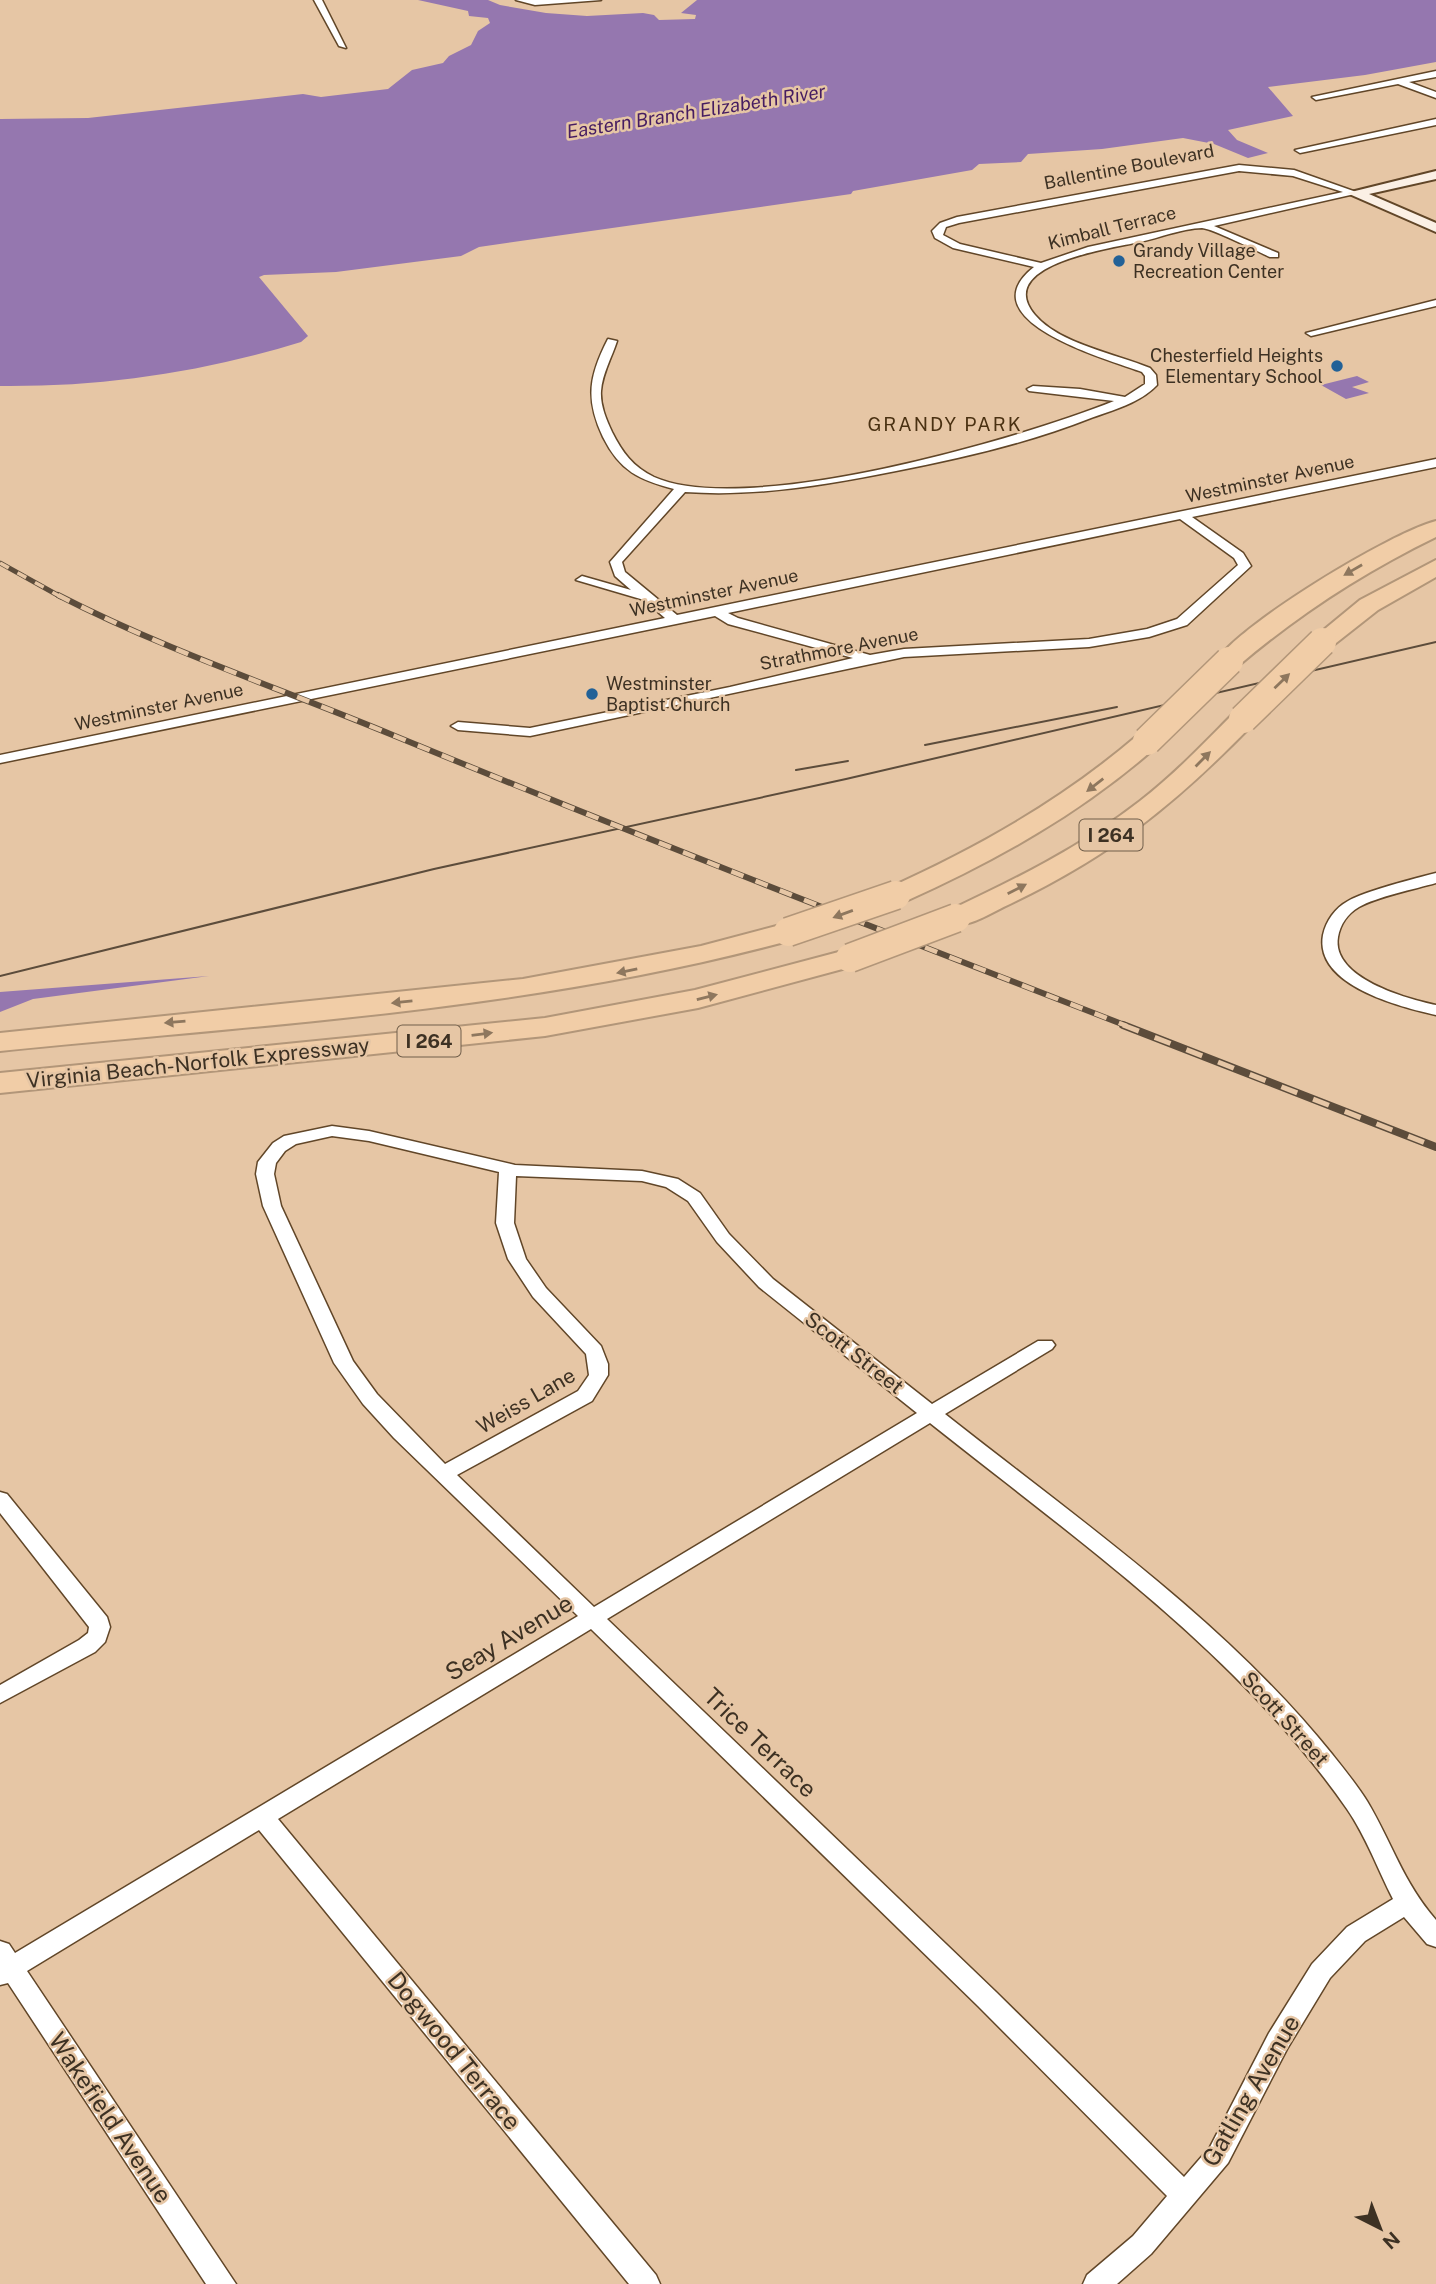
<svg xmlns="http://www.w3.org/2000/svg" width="1436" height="2284" font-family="'Public Sans',sans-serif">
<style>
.water{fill:#9577af}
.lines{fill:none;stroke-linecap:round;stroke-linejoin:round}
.street-casing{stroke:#614628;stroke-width:3}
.secondary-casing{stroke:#614628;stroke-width:4}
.highway-casing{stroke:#b29679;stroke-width:4}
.street{fill:#fff;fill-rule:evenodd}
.secondary{fill:#fbf0e5;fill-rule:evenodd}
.highway{fill:#f1cda7;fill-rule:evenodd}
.tram{stroke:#5c4c3b;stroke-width:2}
.rail-far2-casing{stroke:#5c4c3b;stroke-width:5}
.rail-far1-casing{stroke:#5c4c3b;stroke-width:6}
.rail-casing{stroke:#5c4c3b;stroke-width:8}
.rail-far2{stroke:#e6c6a5;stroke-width:3.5;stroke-dasharray:10;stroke-linecap:butt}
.rail-far1{stroke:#e6c6a5;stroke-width:4.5;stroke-dasharray:13;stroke-linecap:butt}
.rail{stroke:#e6c6a5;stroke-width:5;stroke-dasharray:17;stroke-linecap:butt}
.highway-bridge-casing{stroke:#b29679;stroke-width:31;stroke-linecap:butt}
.highway-bridge{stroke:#f1cda7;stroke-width:28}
.oneway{fill:#8e775e}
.poi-dot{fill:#226197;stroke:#e6c6a5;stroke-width:2.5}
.labels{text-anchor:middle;stroke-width:5;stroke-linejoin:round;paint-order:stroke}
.far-street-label{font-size:18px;fill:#3d3123;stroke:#e6c6a5}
.far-poi-label{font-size:18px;fill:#3d3123;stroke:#e6c6a5;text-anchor:start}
.far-water-label{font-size:19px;font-style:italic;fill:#451c61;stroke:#e6c6a5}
.far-neighbourhood-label{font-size:19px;letter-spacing:2px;fill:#4a3112;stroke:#e6c6a5}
.shield{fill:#e6c6a5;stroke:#705e4a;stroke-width:2}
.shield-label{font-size:19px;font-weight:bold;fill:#3d3123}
.street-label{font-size:21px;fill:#3d3123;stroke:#e6c6a5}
.near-street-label{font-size:24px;fill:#3d3123;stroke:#e6c6a5}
</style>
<rect width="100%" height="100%" fill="#e6c6a5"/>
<!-- water -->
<g class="water">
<path d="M418 0H488L500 5 546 13 587 16 643 13 654 15 659 20 695 19 696 15 681 13 697 0H1436V62L1365 75 1268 87 1293 116 1228 130 1237 140 1268 153 1248 158 1214 144 1183 138 1102 149 1028 154 1021 162 979 164 972 170 853 191 851 194 479 247 461 256 336 272 264 275 259 277 308 336 301 342C203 372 103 387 0 386V119L88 118 303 94 321 97 388 89 412 70 443 63 449 56 471 45 478 31 490 23 488 18 469 16 468 11Z"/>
<polygon points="1357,376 1369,382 1352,387 1369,393 1346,399 1321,385"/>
<polygon points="209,976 33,999 0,1012 0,992"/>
</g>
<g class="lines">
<defs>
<g id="street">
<polygon points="314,0 322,0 346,48 339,46"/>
<polygon points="516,0 601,0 535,5"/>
<polygon points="1436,71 1436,77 1409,82 1436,92 1436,98 1398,84 1316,100 1312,97"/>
<polygon points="1436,119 1436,125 1300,153 1295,150"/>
<path d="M1239 165 1294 170 1359 193 1214 226 1278 253V257H1270C1256 251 1214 229 1202 228 1183 228 1159 238 1140 242 1113 248 992 264 1035 315 1058 343 1116 354 1150 368L1156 375 1157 385C1140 403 1113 410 1091 418 1028 443 962 458 896 471 826 485 757 497 685 492L622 562 625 572 677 615 1436 459V467L1192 517 1243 553 1251 566 1187 625 1149 637 1089 647 904 657 530 736 458 730 451 726 458 722 530 728 730 687 853 658 728 624 715 616 0 763V755L665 618 644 600 576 580 582 576 631 590 615 576 610 562 674 489C639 480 620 471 603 437 585 399 589 376 608 339L617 341C612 357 602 374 601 391 600 405 606 419 612 432 622 452 633 467 654 477 746 518 1020 439 1114 401L1029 391 1027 389 1033 386 1080 389 1125 397 1145 384V376L1142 372C1111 360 965 321 1034 267L953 248 935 238 932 231 940 223 957 217ZM1239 171 1293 176 1343 192 1088 247 1041 263 960 244 943 235 946 227 959 223ZM1180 519 1234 558 1238 565 1177 619 1147 629 1089 639 904 649 870 655 738 618 728 613Z"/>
<polygon points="1436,300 1436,306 1311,336 1306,333"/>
<path d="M1436 873V883C1415 889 1376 897 1359 907 1347 914 1340 925 1338 937 1331 978 1407 999 1436 1005V1015C1400 1007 1314 985 1323 935 1326 921 1335 908 1348 901 1363 892 1416 878 1436 873Z"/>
<path d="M332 1126 369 1131 515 1165 642 1171 678 1179 700 1193 729 1234 773 1279 932 1404 1038 1341H1052L1055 1345 1052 1349 945 1414C1079 1520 1224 1620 1332 1754 1344 1769 1357 1785 1367 1801 1392 1843 1403 1882 1436 1920V1947L1427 1944 1404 1917 1365 1941 1330 1978 1287 2049 1228 2163 1151 2254 1117 2284H1083L1087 2275 1133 2236 1167 2196 978 2006 591 1629 278 1819 656 2275 660 2284H629L259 1830 27 1971 236 2284H206L8 1983 0 1985V1941L9 1944 15 1953 578 1616 394 1438 363 1404 334 1363 263 1206 256 1174 258 1162 273 1143 284 1136ZM332 1136 369 1141 499 1172 496 1223 508 1259 533 1297 586 1354 589 1375 578 1391 445 1464 377 1394 353 1361 281 1206 274 1174 276 1163 285 1151 296 1144ZM516 1176 642 1181 666 1187 688 1201 717 1242 759 1287 917 1413 594 1607 457 1475 592 1401 608 1375V1364L601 1346 546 1288 526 1259 514 1223ZM930 1423C1078 1541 1238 1652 1347 1809 1366 1836 1378 1870 1393 1899L1347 1927 1312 1964 1269 2033 1210 2147 1184 2177 996 1992 607 1619Z"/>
<polygon points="0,1492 7,1494 107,1617 110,1627 105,1642 95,1652 0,1703 0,1685 79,1640 88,1633 89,1627 0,1513"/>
</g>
<polygon id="secondary" points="1436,171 1436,179 1369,194 1436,223 1436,232 1347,193"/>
<g id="highway">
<path d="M1436 521V537C1364 572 1299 614 1238 666H1220L1216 661C1243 622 1390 533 1436 521Z"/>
<polygon points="1436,560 1436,577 1378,610 1331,647 1313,647 1309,642 1360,600"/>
<path d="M1243 711 1252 713 1256 719 1252 725C1174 805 1112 855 1010 904 990 913 967 930 946 924L941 918 946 912C1014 880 1081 847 1140 801 1174 775 1203 744 1234 713Z"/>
<path d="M1147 733 1156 735 1160 741 1156 747C1081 813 997 860 906 901L896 904 886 901 881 895 886 889C977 848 1061 801 1138 735Z"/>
<path d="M788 923 799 926 803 932 799 938C539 1010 267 1024 0 1051V1033L523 979 701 946Z"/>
<polygon points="850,949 861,952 865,958 861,964 698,1008 545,1036 0,1093 0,1073 545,1018 695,990"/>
</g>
</defs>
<!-- street casing -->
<use href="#street" class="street-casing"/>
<!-- secondary casing -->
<use href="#secondary" class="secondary-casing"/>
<!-- highway casing -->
<use href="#highway" class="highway-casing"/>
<!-- street -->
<use href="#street" class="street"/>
<!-- secondary -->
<use href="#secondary" class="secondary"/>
<!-- highway -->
<use href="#highway" class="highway"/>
<!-- tram -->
<g class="tram">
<polyline points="925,745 1117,707"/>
<polyline points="796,770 848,761"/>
<polyline points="0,976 434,869 846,779 1436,642"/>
</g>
<defs>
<polyline id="rail-far2" points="0,563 61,597"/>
<path id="rail-far1" d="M58 595C167 651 282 689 395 736 638 836 883 931 1127 1026"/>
<polyline id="rail" points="1123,1025 1436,1147"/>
</defs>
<!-- rail-far2 casing -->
<use href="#rail-far2" class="rail-far2-casing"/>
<!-- rail-far1 casing -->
<use href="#rail-far1" class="rail-far1-casing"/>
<!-- rail casing -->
<use href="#rail" class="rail-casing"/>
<!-- rail-far2 -->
<use href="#rail-far2" class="rail-far2"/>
<!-- rail-far1 -->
<use href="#rail-far1" class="rail-far1"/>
<!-- rail -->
<use href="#rail" class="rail"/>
<defs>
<g id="highway-bridge">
<polyline points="1243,719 1322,642"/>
<polyline points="1147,741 1229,661"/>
<polyline points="788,932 896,895"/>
<polyline points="850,958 956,918"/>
</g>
</defs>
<!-- highway-bridge casing -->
<use href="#highway-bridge" class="highway-bridge-casing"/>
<!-- highway-bridge -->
<use href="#highway-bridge" class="highway-bridge"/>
</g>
<!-- one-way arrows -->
<defs><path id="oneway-solid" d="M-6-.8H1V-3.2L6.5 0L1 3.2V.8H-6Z" transform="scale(1.75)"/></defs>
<g class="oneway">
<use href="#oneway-solid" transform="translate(1353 570) rotate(150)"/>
<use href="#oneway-solid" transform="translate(1282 681) rotate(-44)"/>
<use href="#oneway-solid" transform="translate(1203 759) rotate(-45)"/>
<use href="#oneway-solid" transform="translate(1095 785) rotate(142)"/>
<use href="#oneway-solid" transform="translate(1017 889) rotate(-27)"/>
<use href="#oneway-solid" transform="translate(843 914) rotate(160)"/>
<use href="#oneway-solid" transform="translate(627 971) rotate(168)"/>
<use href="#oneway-solid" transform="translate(707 997) rotate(-14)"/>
<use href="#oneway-solid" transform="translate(402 1002) rotate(174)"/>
<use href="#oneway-solid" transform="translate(175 1022) rotate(175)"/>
<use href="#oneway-solid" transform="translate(482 1034) rotate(-7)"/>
</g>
<!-- markers -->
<g class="poi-dot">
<circle cx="1119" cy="261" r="7"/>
<circle cx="1337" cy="366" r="7"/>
<circle cx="592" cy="694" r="7"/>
</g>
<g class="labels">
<!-- far-street labels -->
<g class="far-street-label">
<text transform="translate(1129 167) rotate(-11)" y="6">Ballentine Boulevard</text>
<text transform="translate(1112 228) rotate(-14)" y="6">Kimball Terrace</text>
<text transform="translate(1270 479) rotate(-12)" y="6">Westminster Avenue</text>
<text transform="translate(714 593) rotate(-12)" y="6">Westminster Avenue</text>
<text transform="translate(839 649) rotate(-11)" y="6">Strathmore Avenue</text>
<text transform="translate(159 707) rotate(-12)" y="6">Westminster Avenue</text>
</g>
<!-- far-poi labels -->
<g class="far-poi-label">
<text x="1133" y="257">Grandy Village<tspan x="1133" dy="21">Recreation Center</tspan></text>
<text x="1323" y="362" text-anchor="end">Chesterfield Heights<tspan x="1323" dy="21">Elementary School</tspan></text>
<text x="606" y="690">Westminster<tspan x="606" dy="21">Baptist Church</tspan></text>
</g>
<!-- far-water labels -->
<g class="far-water-label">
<text transform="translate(696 111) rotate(-9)" y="7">Eastern Branch Elizabeth River</text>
</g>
<!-- far-neighbourhood labels -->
<g class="far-neighbourhood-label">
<text x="945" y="431">GRANDY PARK</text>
</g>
<!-- shield labels -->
<g class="shield">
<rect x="1079.5" y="819.5" width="63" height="31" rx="5"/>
<rect x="397.5" y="1025.5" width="63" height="31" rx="5"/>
</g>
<g class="shield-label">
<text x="1111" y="842">I 264</text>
<text x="429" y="1048">I 264</text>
</g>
<!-- street labels -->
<g class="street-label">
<text transform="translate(198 1063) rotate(-6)" y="7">Virginia Beach-Norfolk Expressway</text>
<text transform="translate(854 1353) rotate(38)" y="7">Scott Street</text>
<text transform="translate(526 1401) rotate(-30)" y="7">Weiss Lane</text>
<text transform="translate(1285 1719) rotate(48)" y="7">Scott Street</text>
</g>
<!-- near-street labels -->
<g class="near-street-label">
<text transform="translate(509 1638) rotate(-31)" y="8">Seay Avenue</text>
<text transform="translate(760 1743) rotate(44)" y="8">Trice Terrace</text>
<text transform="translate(454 2051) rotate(51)" y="8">Dogwood Terrace</text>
<text transform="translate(1251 2091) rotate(-60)" y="8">Gatling Avenue</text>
<text transform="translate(110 2118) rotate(56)" y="8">Wakefield Avenue</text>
</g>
</g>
<!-- north arrow -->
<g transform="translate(1380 2228) rotate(138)" stroke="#e6c6a5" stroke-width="5" paint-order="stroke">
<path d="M0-5L12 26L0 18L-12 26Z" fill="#3d3123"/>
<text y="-10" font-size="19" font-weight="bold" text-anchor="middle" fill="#3d3123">N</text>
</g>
</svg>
